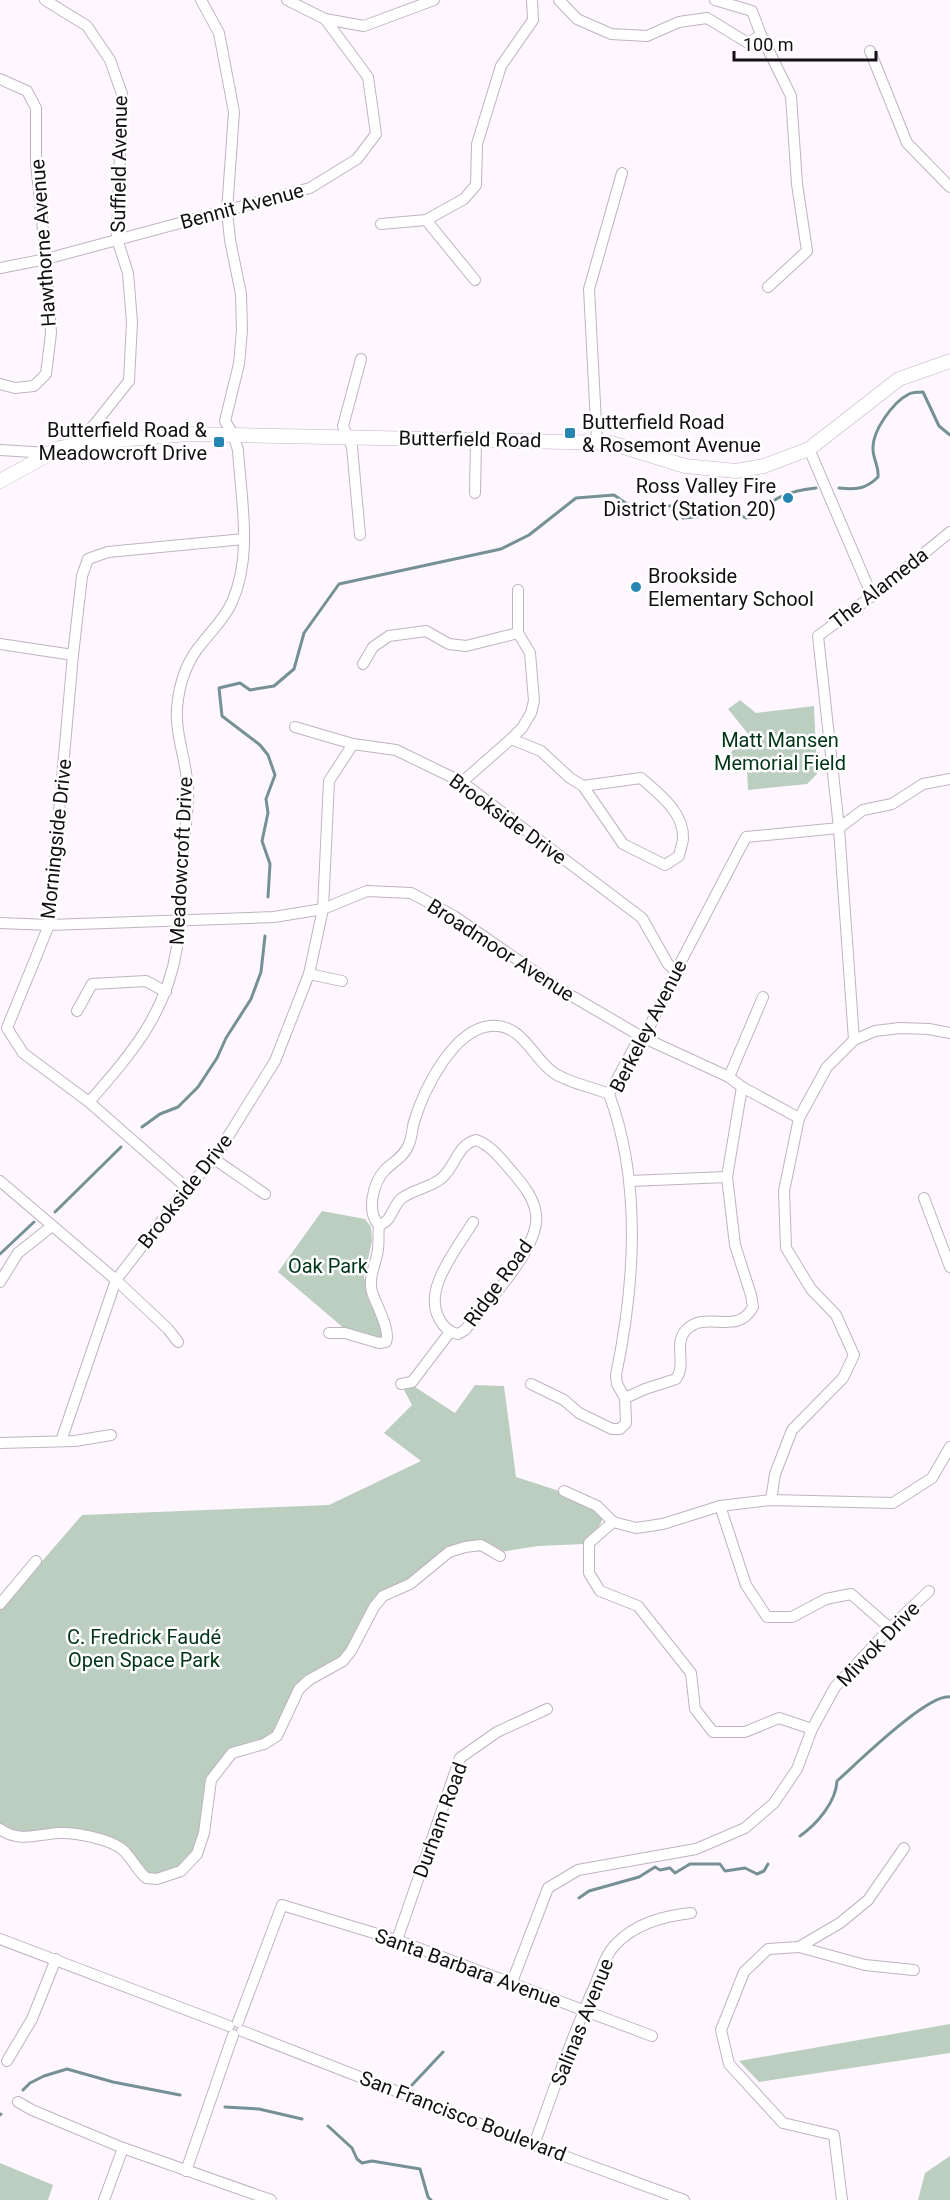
<svg xmlns="http://www.w3.org/2000/svg" width="950" height="2200" font-family="Roboto,sans-serif">
<style>
.green{fill:#bccec0}
.lines{fill:none;stroke-linecap:round;stroke-linejoin:round}
.stream{stroke:#759195;stroke-width:3}
.minor-casing{stroke:#bfb4c1;stroke-width:12}
.tertiary-casing{stroke:#bfb4c1;stroke-width:15}
.minor{stroke:#fff;stroke-width:10}
.tertiary{stroke:#fff;stroke-width:14}
.poi-dot{fill:#2486b1;stroke:#fff;stroke-width:2}
.labels{text-anchor:middle;stroke-width:5;stroke-linejoin:round;paint-order:stroke}
.street-label{font-size:20px;fill:#130f14;stroke:#fff}
.poi-label{font-size:20px;fill:#130f14;stroke:#fff;text-anchor:start}
.park-label{font-size:20px;fill:#003416;stroke:#fff}
</style>
<rect width="100%" height="100%" fill="#fef7ff"/>
<!-- green -->
<g class="green">
<polygon points="740,700 756,713 814,706 817,774 807,784 748,790 747,770 735,773 733,762 727,756 749,735 728,709"/>
<polygon points="322,1211 365,1219 371,1227 372,1241 364,1277 388,1338 381,1340 346,1330 278,1272"/>
<path d="M412 1385 455 1413 475 1385 504 1386 516 1477 584 1499 603 1517C602 1527 589 1535 584 1544L538 1546 494 1553 465 1547 390 1592 351 1651 309 1680 277 1736 232 1753 211 1780 204 1833 181 1871 146 1878 122 1849 81 1834 31 1837 0 1829V1610L82 1515 329 1505 421 1461 384 1433 412 1405 404 1390Z"/>
<polygon points="950,2024 950,2053 759,2082 739,2061"/>
<polygon points="950,2156 950,2200 918,2200 925,2173"/>
<polygon points="0,2163 53,2185 48,2200 0,2200"/>
</g>
<g class="lines">
<!-- stream -->
<g class="stream">
<path d="M839 488C856 490 866 489 878 477 879 466 873 459 873 449 872 431 893 402 909 394 913 392 918 392 923 392L939 426 950 435"/>
<path d="M268 897 270 864 262 841 268 813 266 799 275 775 268 755 260 745 222 716 219 688 240 683 250 690 274 686 294 669 304 633 339 584 501 549 529 535 576 498 614 495 627 504 650 510 661 506H673L683 518 706 516 729 510 746 518 761 514C771 495 797 490 816 488"/>
<polyline points="142,1127 160,1114 178,1107 198,1087 217,1058 226,1038 251,999 261,972 265,936"/>
<polyline points="55,1212 121,1147"/>
<polyline points="0,1254 34,1222"/>
<path d="M800 1836C817 1824 836 1802 837 1781 855 1765 928 1693 950 1697"/>
<polyline points="579,1898 589,1891 639,1877 655,1867 660,1870 670,1868 675,1873 690,1864 720,1864 725,1871 745,1868 757,1874 764,1871 768,1864"/>
<polyline points="412,2085 443,2052"/>
<polyline points="23,2090 30,2083 44,2076 67,2069 113,2082 180,2095"/>
<polyline points="225,2107 259,2109 302,2119"/>
<polyline points="0,2115 1,2114"/>
<polyline points="328,2126 352,2148 357,2159 362,2163 372,2161 420,2169 428,2197 431,2200"/>
</g>
<defs>
<g id="minor">
<polyline points="45,0 87,26 110,60 122,94 117,239 128,273 132,322 129,381 94,425 73,445"/>
<polyline points="287,0 325,19 364,26 434,0"/>
<polyline points="559,0 577,19 611,34 647,36 679,22 707,18 748,43 761,35"/>
<polyline points="715,0 752,11 761,35 791,96 797,184 807,251 768,287"/>
<polyline points="870,51 907,143 950,187"/>
<polyline points="0,79 27,91 36,108 36,163 46,259 51,333 46,374 34,386 15,388 0,384"/>
<polyline points="426,220 475,280"/>
<polyline points="381,224 426,220 464,199 476,185 477,144 501,66 533,20 532,0"/>
<polyline points="0,268 46,259 310,188 357,159 376,134 368,77 325,19"/>
<polyline points="597,442 589,289 622,173"/>
<polyline points="809,449 872,596"/>
<polyline points="0,450 49,453"/>
<polyline points="475,493 476,441"/>
<polyline points="360,535 352,447 343,426 361,359"/>
<polyline points="0,644 73,655"/>
<polyline points="363,664 373,647 389,636 426,631 449,644 466,646 518,633"/>
<polyline points="295,727 353,744 396,750 462,782 642,918 668,964 676,971"/>
<polyline points="511,739 541,751 570,778 583,786"/>
<path d="M641 778C658 793 684 812 683 838 683 843 680 850 679 856L665 865 623 844 583 786Z"/>
<polyline points="462,782 511,739 522,728 531,713 534,701 530,653 518,633 518,590"/>
<polyline points="0,923 49,925 274,917 323,909 367,891 411,893 454,916 560,989 642,1037 729,1077 742,1087 799,1118"/>
<polyline points="309,974 342,981"/>
<polyline points="77,1011 92,984 146,981 166,992"/>
<polyline points="854,1040 839,828 818,636 872,596 950,532"/>
<polyline points="729,1077 763,997"/>
<path d="M89 1102C131 1054 167 1013 177 947 181 921 180 892 182 866 183 842 188 817 188 793 188 764 175 737 177 708 179 684 187 660 203 642 213 629 225 618 232 602 253 555 241 500 238 450L233 434 225 421 239 364 242 330 241 294 230 240 227 211 234 112 219 33 201 0"/>
<polyline points="214,1159 265,1194"/>
<polyline points="0,1181 116,1280 168,1329 178,1342"/>
<polyline points="630,1181 727,1177"/>
<polyline points="187,1188 89,1102 23,1053 7,1028 49,925 73,655 82,576 88,559 108,552 244,539"/>
<polyline points="924,1198 950,1267"/>
<path d="M379 1225C392 1222 392 1206 402 1198 414 1189 433 1187 443 1177 456 1165 457 1145 476 1140 493 1146 503 1162 514 1174 524 1186 534 1198 536 1214 541 1247 486 1304 465 1330L458 1334C449 1332 444 1328 440 1320 421 1290 458 1248 473 1222"/>
<path d="M379 1225C366 1212 373 1183 385 1170 393 1162 405 1156 409 1144 412 1137 412 1129 414 1122 424 1089 453 1030 490 1026 523 1023 532 1058 554 1073 569 1083 592 1087 609 1094"/>
<polyline points="0,1282 18,1253 52,1226"/>
<path d="M329 1333H345L379 1343 386 1342C391 1330 376 1305 372 1292 368 1276 376 1265 378 1249 379 1241 378 1233 379 1225"/>
<polyline points="401,1384 412,1382 450,1332"/>
<path d="M531 1384 564 1400 579 1413 612 1429H620L626 1423 625 1398 617 1384 616 1375C635 1284 642 1183 609 1094L637 1042 648 1030 676 971 746 837 839 828 863 810 892 804 923 784 950 779"/>
<path d="M625 1398 645 1389 676 1379C687 1364 673 1344 686 1330 706 1309 737 1337 753 1307L751 1295 735 1245 727 1177 742 1087"/>
<polyline points="61,1441 116,1280 187,1188 214,1159 275,1061 309,974 323,909 329,781 353,744"/>
<polyline points="0,1443 75,1441 111,1435"/>
<polyline points="564,1491 597,1506 613,1522"/>
<polyline points="771,1500 775,1474 792,1430 843,1378 854,1355 836,1315 811,1289 786,1248 784,1191 799,1118 827,1067 854,1040 875,1031 900,1028 929,1029 950,1033"/>
<polyline points="720,1506 746,1585 767,1617 792,1617 826,1599 851,1594 890,1628"/>
<polyline points="613,1522 589,1543 589,1573 600,1591 638,1606 691,1673 695,1709 713,1732 745,1732 779,1718 812,1729"/>
<polyline points="613,1522 636,1528 663,1524 720,1506 771,1500 893,1503 932,1478 950,1447"/>
<polyline points="0,1604 36,1561"/>
<path d="M0 1829C19 1843 38 1834 59 1833 75 1832 109 1839 122 1849 131 1857 137 1870 146 1878L157 1879 181 1871 197 1854 204 1833 211 1780 232 1753 264 1744 277 1736 299 1689 309 1680 343 1661 351 1651 374 1607 383 1596 410 1584 449 1552 465 1547 481 1545 500 1556"/>
<polyline points="0,1939 229,2026"/>
<polyline points="397,1940 460,1758 497,1732 547,1709"/>
<polyline points="799,1947 865,1965 914,1970"/>
<polyline points="512,1982 548,1888 578,1870 696,1849 745,1828 774,1803 797,1769 812,1729 835,1687 890,1628 929,1591"/>
<polyline points="238,2022 282,1905 397,1940 652,2036"/>
<polyline points="242,2031 534,2145 684,2200"/>
<polyline points="7,2061 32,2019 56,1959"/>
<polyline points="18,2102 32,2110 123,2148 271,2200"/>
<path d="M534 2145C553 2091 572 2037 595 1985 601 1971 605 1955 616 1944 636 1923 664 1916 691 1913"/>
<polyline points="186,2171 233,2035"/>
<polyline points="104,2200 123,2148"/>
<polyline points="842,2200 834,2135 783,2123 729,2064 721,2030 744,1972 768,1949 799,1947 840,1923 868,1900 904,1848"/>
</g>
<polyline id="tertiary" points="0,481 60,448 95,442 188,434 611,443 685,466 736,471 764,466 809,449 899,379 950,361"/>
</defs>
<!-- minor casing -->
<use href="#minor" class="minor-casing"/>
<!-- tertiary casing -->
<use href="#tertiary" class="tertiary-casing"/>
<!-- minor -->
<use href="#minor" class="minor"/>
<!-- tertiary -->
<use href="#tertiary" class="tertiary"/>
</g>
<!-- markers -->
<g class="poi-dot">
<rect x="564" y="427" width="12" height="12" rx="3"/>
<rect x="213" y="436" width="12" height="12" rx="3"/>
<circle cx="788" cy="498" r="6"/>
<circle cx="636" cy="587" r="6"/>
</g>
<g class="labels">
<!-- street labels -->
<g class="street-label">
<text transform="translate(119 164) rotate(-89)" y="7">Suffield Avenue</text>
<text transform="translate(242 206) rotate(-15)" y="7">Bennit Avenue</text>
<text transform="translate(43 243) rotate(-94)" y="7">Hawthorne Avenue</text>
<text transform="translate(470 439) rotate(1)" y="7">Butterfield Road</text>
<text transform="translate(879 588) rotate(-38)" y="7">The Alameda</text>
<text transform="translate(508 819) rotate(36)" y="7">Brookside Drive</text>
<text transform="translate(56 839) rotate(-84)" y="7">Morningside Drive</text>
<text transform="translate(181 861) rotate(-87)" y="7">Meadowcroft Drive</text>
<text transform="translate(501 950) rotate(33)" y="7">Broadmoor Avenue</text>
<text transform="translate(648 1026) rotate(-63)" y="7">Berkeley Avenue</text>
<text transform="translate(185 1191) rotate(-52)" y="7">Brookside Drive</text>
<text transform="translate(498 1283) rotate(-54)" y="7">Ridge Road</text>
<text transform="translate(878 1644) rotate(-46)" y="7">Miwok Drive</text>
<text transform="translate(440 1820) rotate(-70)" y="7">Durham Road</text>
<text transform="translate(468 1968) rotate(20)" y="7">Santa Barbara Avenue</text>
<text transform="translate(582 2022) rotate(-68)" y="7">Salinas Avenue</text>
<text transform="translate(463 2116) rotate(21)" y="7">San Francisco Boulevard</text>
</g>
<!-- poi labels -->
<g class="poi-label">
<text x="582" y="429">Butterfield Road<tspan x="582" dy="23">&amp; Rosemont Avenue</tspan></text>
<text x="207" y="437" text-anchor="end">Butterfield Road &amp;<tspan x="207" dy="23">Meadowcroft Drive</tspan></text>
<text x="776" y="493" text-anchor="end">Ross Valley Fire<tspan x="776" dy="23">District (Station 20)</tspan></text>
<text x="648" y="583">Brookside<tspan x="648" dy="23">Elementary School</tspan></text>
</g>
<!-- park labels -->
<g class="park-label">
<text x="780" y="747">Matt Mansen<tspan x="780" dy="23">Memorial Field</tspan></text>
<text x="328" y="1273">Oak Park</text>
<text x="144" y="1644">C. Fredrick Faudé<tspan x="144" dy="23">Open Space Park</tspan></text>
</g>
</g>
<!-- scale -->
<path d="M734 51v9h142v-9" fill="none" stroke="#130f14" stroke-width="3"/>
<text x="743" y="51" font-size="18" fill="#130f14" stroke="#ffffff" stroke-width="4.5" paint-order="stroke">100 m</text>
</svg>
